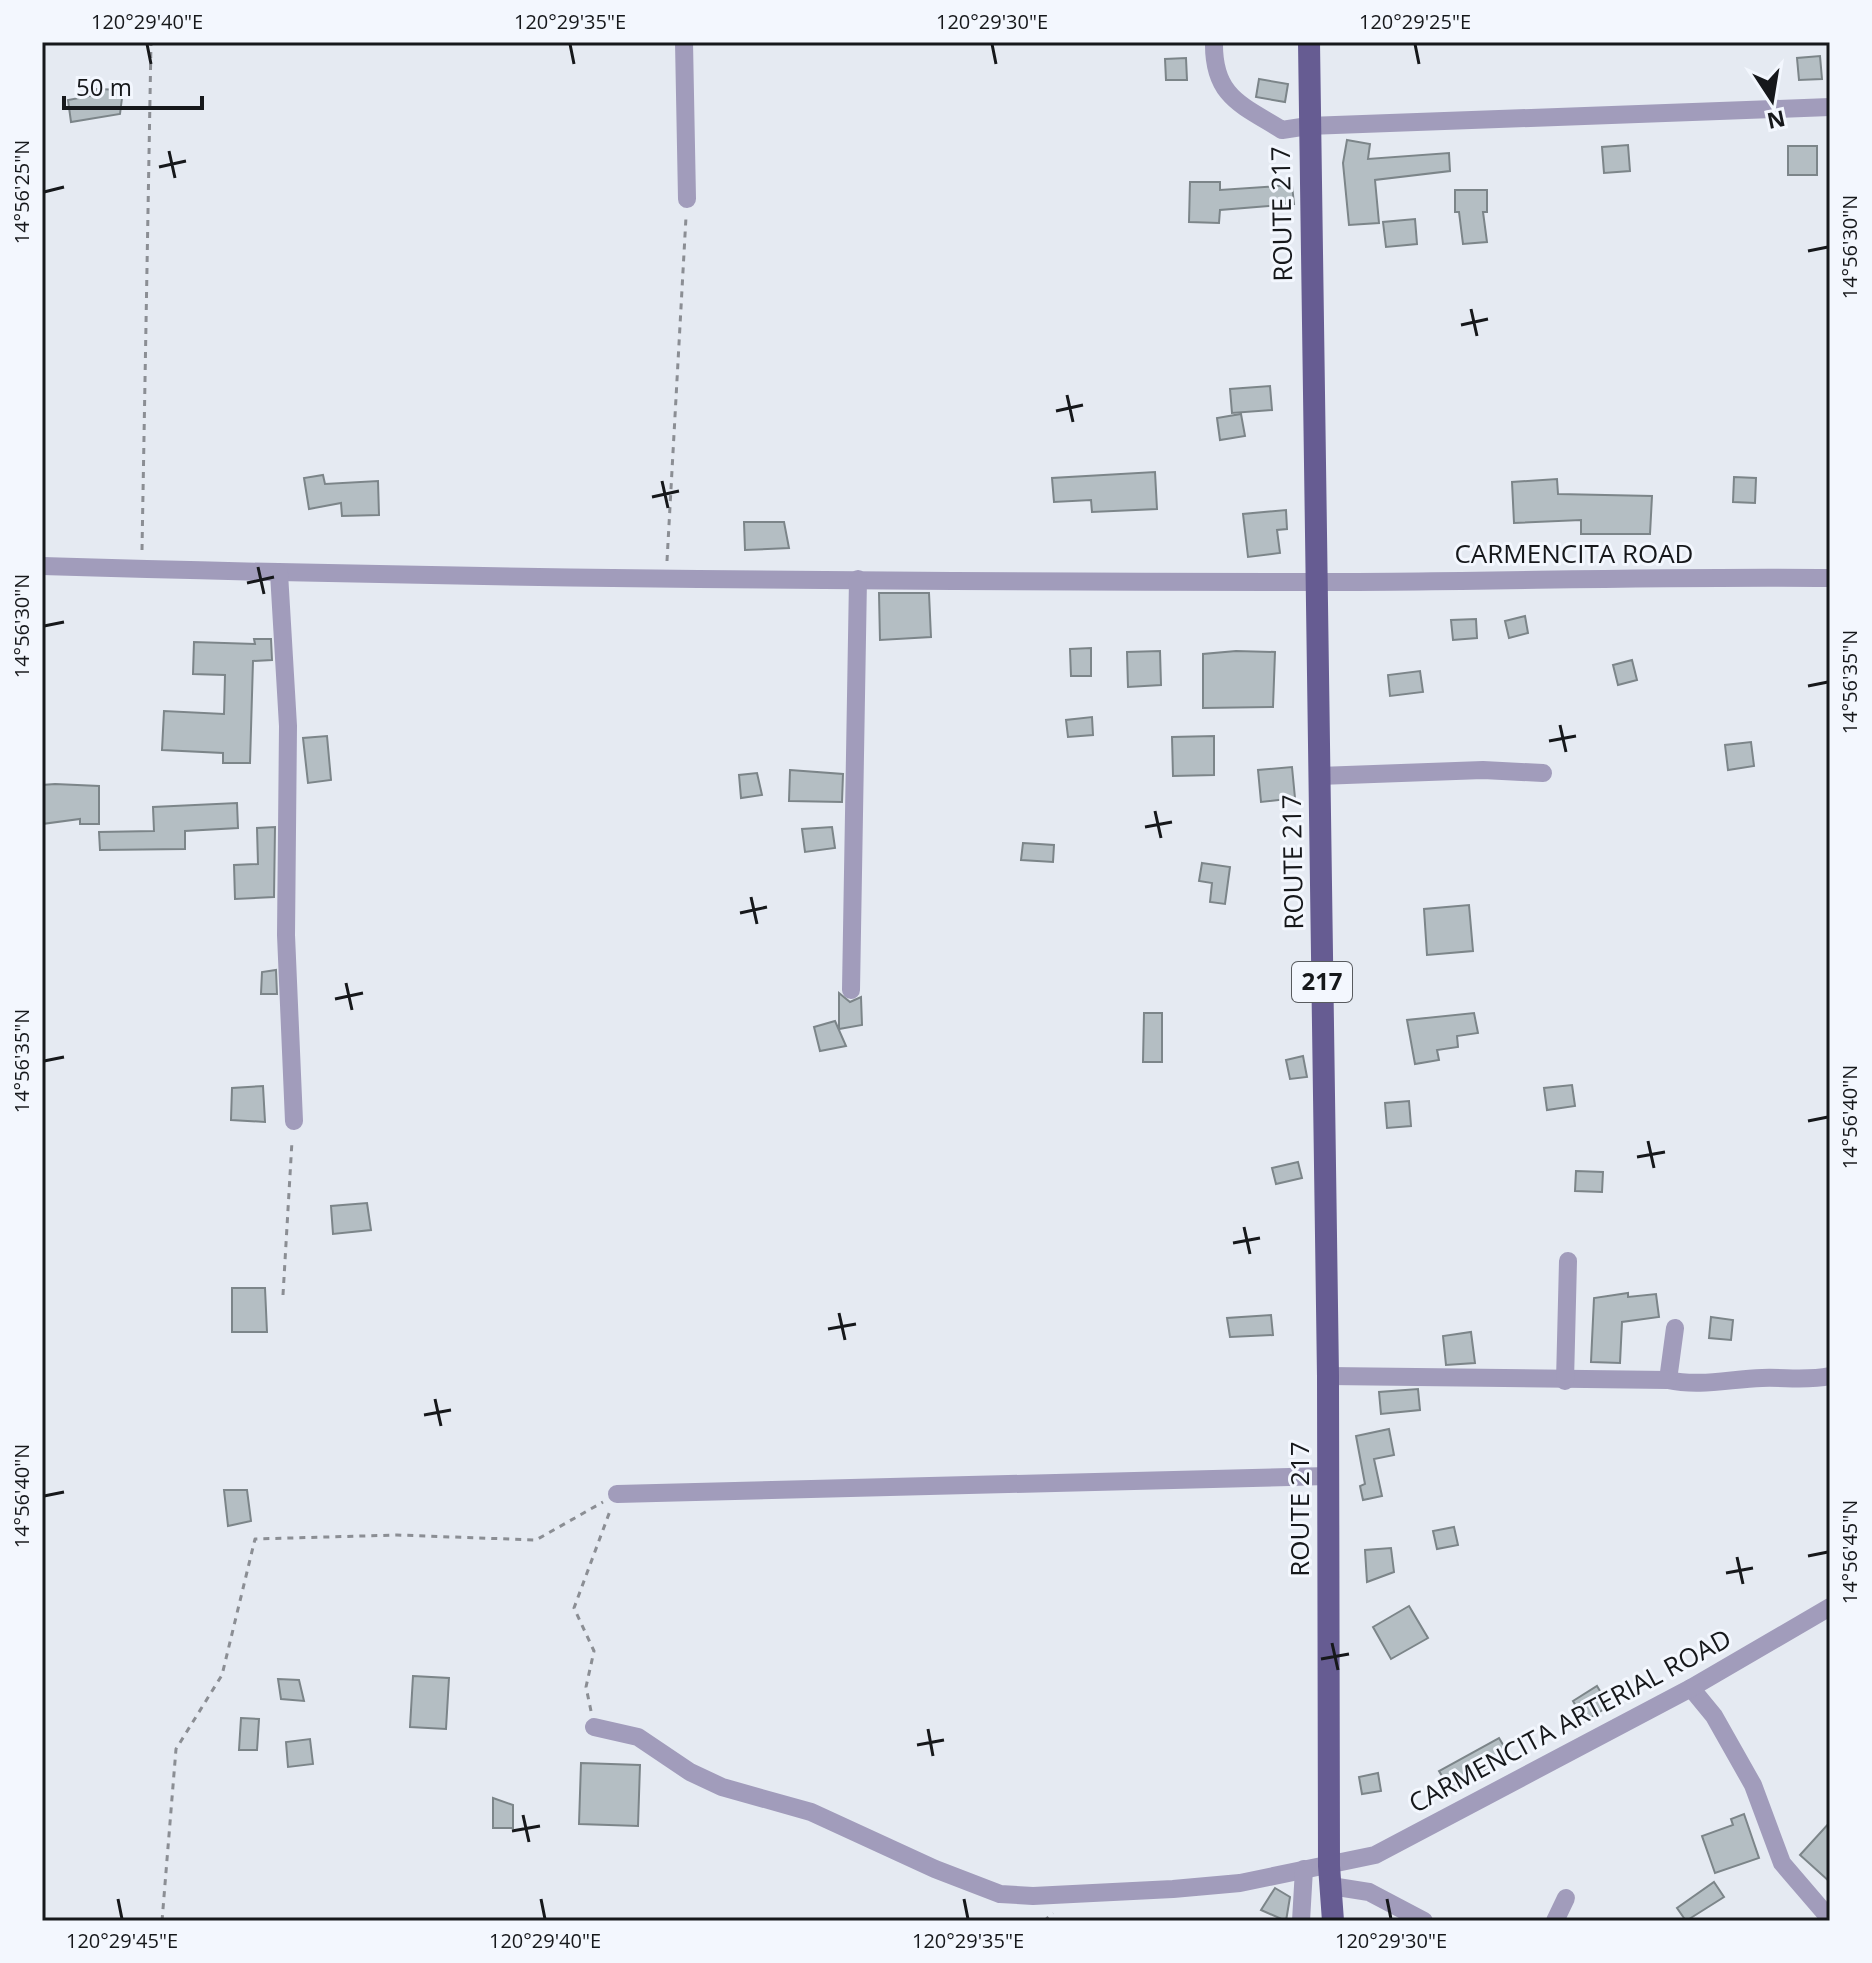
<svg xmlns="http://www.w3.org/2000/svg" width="1872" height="1963" font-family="'Open Sans',sans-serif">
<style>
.building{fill:#b4bec3;stroke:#7c8589;stroke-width:2}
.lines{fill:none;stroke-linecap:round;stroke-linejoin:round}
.path{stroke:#8b8e94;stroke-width:3;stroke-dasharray:6 6;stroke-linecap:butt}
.minor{stroke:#a19cbb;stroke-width:18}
.major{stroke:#665c92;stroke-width:22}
.ticks{fill:none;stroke:#16181b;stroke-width:3}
.labels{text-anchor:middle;stroke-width:6;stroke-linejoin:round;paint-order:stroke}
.shield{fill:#f3f7fe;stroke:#585b5f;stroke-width:2}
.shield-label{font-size:24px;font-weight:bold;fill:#16181b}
.street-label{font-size:26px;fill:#16181b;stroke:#f3f7fe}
.neatline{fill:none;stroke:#16181b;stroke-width:3}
.ticks-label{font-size:20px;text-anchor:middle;fill:#16181b}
</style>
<rect width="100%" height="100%" fill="#e5eaf2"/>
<!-- building -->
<g class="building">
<polygon points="1820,56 1822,79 1799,80 1797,58"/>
<polygon points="1186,58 1187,80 1166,80 1165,59"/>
<polygon points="1259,79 1288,84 1285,102 1256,97"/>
<polygon points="97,89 123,90 120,114 71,122 68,100 96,95"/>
<polygon points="1347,140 1370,144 1368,159 1449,153 1450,171 1375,180 1379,223 1349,225 1343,163"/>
<polygon points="1628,145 1630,171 1604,173 1602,147"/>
<rect x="1788" y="146" width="29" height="29"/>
<polygon points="1190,182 1220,182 1220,190 1292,185 1294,204 1220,210 1219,223 1189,222"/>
<polygon points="1455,190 1487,190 1487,212 1483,212 1487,242 1463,244 1459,212 1455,212"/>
<polygon points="1415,219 1417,244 1386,247 1383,222"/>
<polygon points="1270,386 1272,410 1232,413 1230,389"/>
<polygon points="1241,414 1245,436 1220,440 1217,418"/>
<polygon points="1155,472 1157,509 1092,512 1091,500 1054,502 1052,478"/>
<polygon points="323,475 325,484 378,481 379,515 342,516 341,503 309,509 304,478"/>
<polygon points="1734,477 1756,478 1755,503 1733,502"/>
<polygon points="1557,479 1558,494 1652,496 1650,534 1581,534 1581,520 1514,523 1512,482"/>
<polygon points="1286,510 1287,529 1277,530 1280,553 1248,557 1243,514"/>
<polygon points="744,522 784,522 789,548 745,550"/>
<polygon points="879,593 929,593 931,637 880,640"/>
<polygon points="1525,616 1528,633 1509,638 1505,621"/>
<polygon points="1476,619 1477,638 1453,640 1451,620"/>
<polygon points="254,639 271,639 272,660 253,661 250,763 223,763 223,753 162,750 164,711 224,714 225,675 193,674 194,642 255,644"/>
<polygon points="1091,648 1091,676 1071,676 1070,649"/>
<polygon points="1160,651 1161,685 1128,687 1127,652"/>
<polygon points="1236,651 1275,652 1273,707 1203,708 1203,654"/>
<polygon points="1632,660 1637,680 1618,685 1613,665"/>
<polygon points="1420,671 1423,692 1390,696 1388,675"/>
<polygon points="1092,717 1093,735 1068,737 1066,720"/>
<polygon points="327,736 331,780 308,783 303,738"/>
<polygon points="1214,736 1214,775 1173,776 1172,737"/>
<polygon points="1751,742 1754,766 1728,770 1725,745"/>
<polygon points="1292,767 1295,798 1261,802 1258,770"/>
<polygon points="790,770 843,774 842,802 789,801"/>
<polygon points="757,773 762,795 741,798 739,775"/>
<polygon points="55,784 99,786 99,824 80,824 80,819 42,824 42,785"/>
<polygon points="237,803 238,828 185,831 185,849 100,850 99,832 154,831 153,807"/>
<polygon points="275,827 274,897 235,899 234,865 258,864 257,828"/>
<polygon points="832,827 835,848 805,852 802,829"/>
<polygon points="1023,843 1054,845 1053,862 1021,860"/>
<polygon points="1202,863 1230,867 1225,904 1210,902 1212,883 1199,881"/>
<polygon points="1469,905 1473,951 1427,955 1424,909"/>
<polygon points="276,970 277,994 261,994 262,972"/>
<polygon points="839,993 850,1002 861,997 862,1025 839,1029"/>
<polygon points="1144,1013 1162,1013 1162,1062 1143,1062"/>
<polygon points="1474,1013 1478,1033 1457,1036 1458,1047 1437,1050 1439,1060 1415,1064 1407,1020"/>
<polygon points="835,1021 846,1046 820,1051 814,1027"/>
<polygon points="1303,1056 1307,1077 1290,1079 1286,1060"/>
<polygon points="1572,1085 1575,1106 1547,1110 1544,1088"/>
<polygon points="263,1086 265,1122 231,1120 232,1088"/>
<polygon points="1409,1101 1411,1126 1387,1128 1385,1103"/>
<polygon points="1298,1162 1302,1178 1276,1184 1272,1168"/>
<polygon points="1576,1171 1603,1172 1602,1192 1575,1191"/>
<polygon points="367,1203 371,1230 333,1234 331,1206"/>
<polygon points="232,1288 265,1288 267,1332 232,1332"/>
<polygon points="1628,1293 1628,1297 1656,1294 1659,1317 1622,1322 1620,1363 1591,1362 1594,1298"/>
<polygon points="1271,1315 1273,1335 1230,1337 1227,1318"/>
<polygon points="1711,1317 1733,1320 1731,1340 1709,1338"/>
<polygon points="1471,1332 1475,1363 1446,1365 1443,1336"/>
<polygon points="1418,1389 1420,1410 1381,1414 1379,1392"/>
<polygon points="1389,1429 1394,1455 1374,1459 1382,1496 1363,1500 1360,1486 1365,1484 1356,1436"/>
<polygon points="224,1490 247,1490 251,1521 228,1526"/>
<polygon points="1454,1527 1458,1545 1437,1549 1433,1531"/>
<polygon points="1391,1548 1394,1572 1367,1582 1365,1550"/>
<polygon points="1409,1606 1428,1638 1391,1659 1373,1627"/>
<polygon points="413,1676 449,1678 446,1729 410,1727"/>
<polygon points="278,1679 299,1680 304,1701 281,1699"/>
<polygon points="1597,1686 1609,1706 1585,1721 1573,1701"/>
<polygon points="241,1718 259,1719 257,1750 239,1750"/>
<polygon points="1499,1738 1508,1753 1452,1792 1439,1771"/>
<polygon points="310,1739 313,1764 288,1767 286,1742"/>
<polygon points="581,1763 640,1765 638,1826 579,1824"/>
<polygon points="1378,1773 1381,1791 1362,1794 1359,1777"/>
<polygon points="493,1798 513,1805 513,1828 493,1828"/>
<polygon points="1744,1814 1759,1858 1715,1873 1702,1836 1733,1825 1731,1819"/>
<polygon points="1830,1822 1830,1882 1800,1855"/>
<polygon points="1714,1882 1724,1897 1686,1921 1677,1908"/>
<polygon points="1275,1888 1290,1897 1286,1921 1261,1910"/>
</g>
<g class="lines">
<!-- path -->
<g class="path">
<polyline points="142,550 151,42"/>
<polyline points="667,561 686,217"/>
<polyline points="283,1295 292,1141"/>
<polyline points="591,1711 586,1687 594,1651 574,1608 610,1511"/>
<polyline points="162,1921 176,1749 222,1675 255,1539 397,1535 536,1540 603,1502"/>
<polyline points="1044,1921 1053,1913"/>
</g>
<!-- minor -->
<g class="minor">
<polyline points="684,42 687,199"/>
<path d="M1214 42C1213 97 1242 105 1282 130L1308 126 1830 107"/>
<path d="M42 566C467 579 893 582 1318 582 1489 582 1659 576 1830 578"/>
<polyline points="279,573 288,726 286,935 294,1121"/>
<polyline points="1319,776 1483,770 1543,773"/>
<polyline points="851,990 858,579"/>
<path d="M1675 1328 1668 1380C1700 1387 1730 1379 1762 1378 1785 1377 1806 1381 1830 1376"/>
<polyline points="1328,1376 1668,1380"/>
<polyline points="1565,1381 1568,1261"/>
<polyline points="617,1494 1328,1476"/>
<polyline points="1691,1688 1714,1716 1753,1785 1782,1863 1830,1919"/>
<polyline points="594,1727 638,1737 690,1772 722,1787 811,1812 935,1869 1000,1894 1033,1896 1173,1889 1240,1883 1375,1855 1691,1688 1830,1607"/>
<polyline points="1331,1886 1369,1892 1424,1921"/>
<polyline points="1301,1921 1304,1869"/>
<polyline points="1555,1921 1566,1898"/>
</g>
<!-- major -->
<polyline class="major" points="1309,42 1328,1376 1329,1866 1333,1921"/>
</g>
<!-- ticks -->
<path class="ticks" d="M147 44 151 64M570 44 574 64M992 44 996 64M1415 44 1419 64M169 151 175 178M159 167 186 161M44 192 64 187M1808 251 1828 247M1471 309 1477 336M1461 325 1488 319M1067 395 1073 422M1056 411 1083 405M662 481 668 508M652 497 679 491M258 567 264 594M247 583 274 577M44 626 64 622M1808 686 1828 682M1560 725 1566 752M1549 741 1576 736M1155 811 1161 838M1145 827 1172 822M751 897 757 924M740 913 767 907M346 983 352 1010M335 999 363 993M44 1061 64 1057M1808 1121 1828 1117M1648 1141 1654 1168M1637 1157 1665 1152M1244 1227 1250 1254M1233 1243 1260 1238M839 1313 845 1340M828 1329 856 1324M435 1399 441 1426M424 1415 451 1410M44 1496 64 1492M1808 1556 1828 1552M1737 1557 1743 1584M1726 1573 1753 1568M1332 1643 1338 1670M1321 1659 1349 1654M928 1729 933 1756M917 1745 944 1740M523 1815 529 1842M512 1831 540 1826M118 1899 122 1919M541 1899 545 1919M964 1899 968 1919M1387 1899 1391 1919"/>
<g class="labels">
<!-- shield labels -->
<rect class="shield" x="1292" y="962" width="60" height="40" rx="6"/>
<g class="shield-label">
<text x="1322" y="990">217</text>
</g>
<!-- street labels -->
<g class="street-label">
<text transform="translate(1282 214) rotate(-91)" y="9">ROUTE 217</text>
<text x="1574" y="563">CARMENCITA ROAD</text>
<text transform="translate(1293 862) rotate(-91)" y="9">ROUTE 217</text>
<text transform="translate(1300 1509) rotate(-90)" y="9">ROUTE 217</text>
<text transform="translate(1570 1721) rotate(-28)" y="9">CARMENCITA ARTERIAL ROAD</text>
</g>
</g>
<!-- border -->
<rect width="1872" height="1963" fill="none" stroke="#f3f7fe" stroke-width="88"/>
<!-- north arrow -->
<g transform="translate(1772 100) rotate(168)" stroke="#f3f7fe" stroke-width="6" paint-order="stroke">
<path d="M0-6L14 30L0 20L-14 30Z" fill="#16181b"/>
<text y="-12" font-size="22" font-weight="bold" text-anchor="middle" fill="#16181b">N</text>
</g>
<!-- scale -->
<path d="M64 96v12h138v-12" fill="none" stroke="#16181b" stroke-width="4"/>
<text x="76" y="96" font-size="24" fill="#16181b" stroke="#f3f7fe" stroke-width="6" paint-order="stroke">50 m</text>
<rect x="44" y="44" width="1784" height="1875" class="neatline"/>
<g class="ticks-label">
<text x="147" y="29">120°29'40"E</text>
<text x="570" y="29">120°29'35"E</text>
<text x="992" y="29">120°29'30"E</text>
<text x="1415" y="29">120°29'25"E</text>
<text transform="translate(22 192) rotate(-90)" y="7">14°56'25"N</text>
<text transform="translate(1850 247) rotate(-90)" y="7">14°56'30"N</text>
<text transform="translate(22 626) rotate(-90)" y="7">14°56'30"N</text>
<text transform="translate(1850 682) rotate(-90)" y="7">14°56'35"N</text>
<text transform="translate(22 1061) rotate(-90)" y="7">14°56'35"N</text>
<text transform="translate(1850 1117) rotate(-90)" y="7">14°56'40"N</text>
<text transform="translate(22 1496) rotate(-90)" y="7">14°56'40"N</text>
<text transform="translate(1850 1552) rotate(-90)" y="7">14°56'45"N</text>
<text x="122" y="1948">120°29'45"E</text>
<text x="545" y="1948">120°29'40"E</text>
<text x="968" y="1948">120°29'35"E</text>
<text x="1391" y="1948">120°29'30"E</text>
</g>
</svg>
